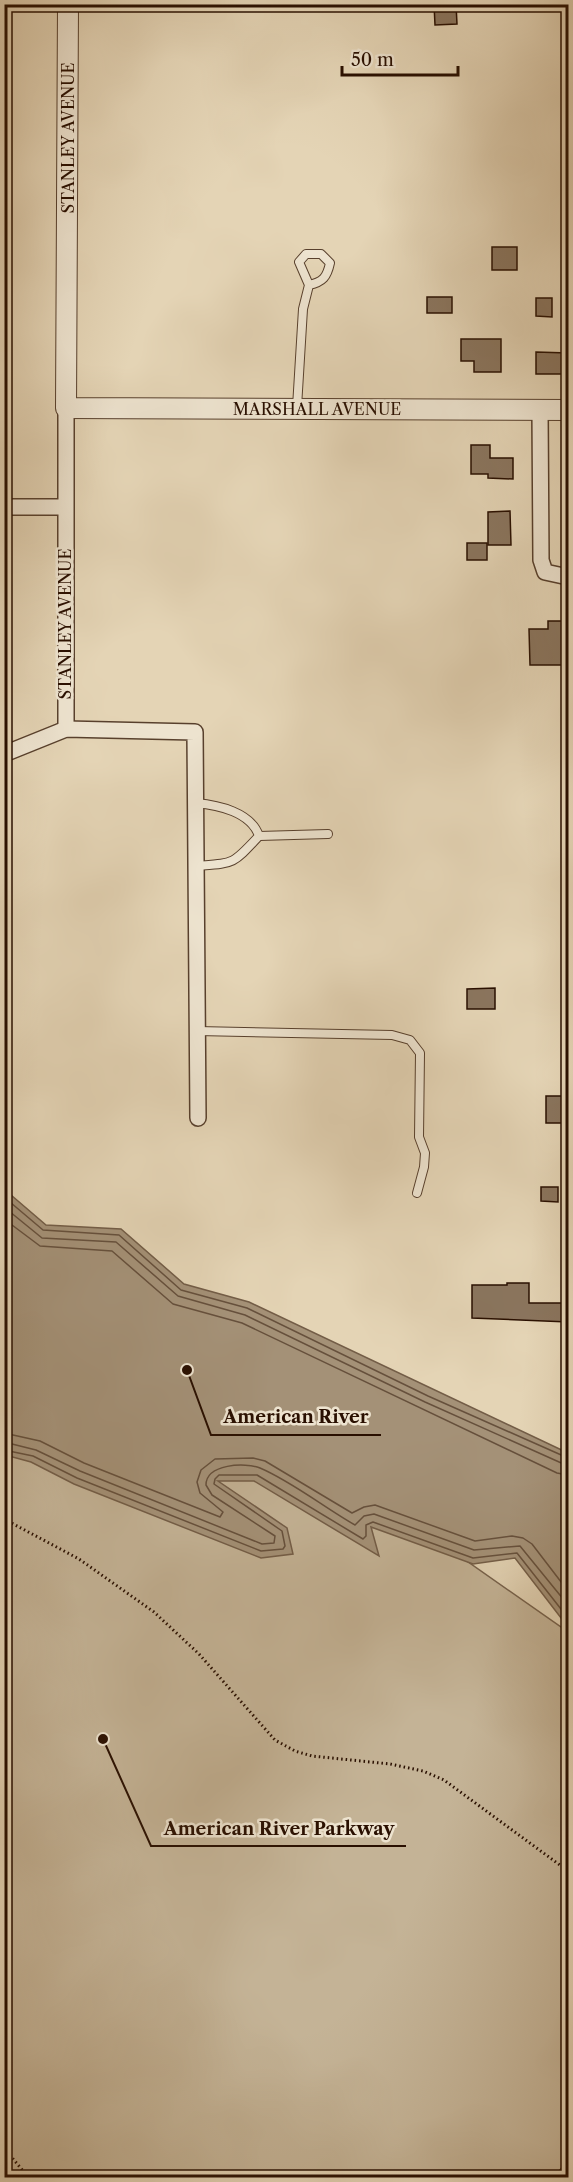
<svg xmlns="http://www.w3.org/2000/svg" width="573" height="2182" font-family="'Libre Caslon Text',serif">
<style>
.green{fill:#c4b396;stroke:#76614b;stroke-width:1.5}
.water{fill:#a49177;stroke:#735d47;stroke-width:1.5}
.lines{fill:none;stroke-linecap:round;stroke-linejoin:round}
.shore{stroke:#66503c;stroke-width:1.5}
.building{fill:#8a755e;stroke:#290f00;stroke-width:1.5}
.service-casing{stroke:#58402d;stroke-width:10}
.minor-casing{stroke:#58402d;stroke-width:18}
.tertiary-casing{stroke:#58402d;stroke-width:22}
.path{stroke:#290f00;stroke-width:3;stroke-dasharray:1.5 3;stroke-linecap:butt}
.service{stroke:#ede3cf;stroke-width:8}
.minor{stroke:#ede3cf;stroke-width:15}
.tertiary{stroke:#ede3cf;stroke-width:20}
.labels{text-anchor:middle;stroke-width:5;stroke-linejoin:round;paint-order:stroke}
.street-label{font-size:16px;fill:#290f00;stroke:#ede3cf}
.leader{fill:none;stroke:#290f00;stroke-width:2}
.callout-dot{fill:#290f00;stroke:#ede3cf;stroke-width:2}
.callout-label{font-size:18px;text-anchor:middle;font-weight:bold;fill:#290f00;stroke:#ede3cf;stroke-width:5;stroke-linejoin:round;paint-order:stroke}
</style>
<rect width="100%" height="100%" fill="#e4d4b5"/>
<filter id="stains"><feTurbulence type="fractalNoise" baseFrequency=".00333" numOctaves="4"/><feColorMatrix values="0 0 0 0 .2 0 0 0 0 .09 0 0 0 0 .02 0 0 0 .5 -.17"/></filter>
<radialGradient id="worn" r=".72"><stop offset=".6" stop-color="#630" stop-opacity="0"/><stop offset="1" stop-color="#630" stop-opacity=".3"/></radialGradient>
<!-- green -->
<polygon class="green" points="4,1403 160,1431 431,1536 568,1632 568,2177 5,2177"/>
<!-- water -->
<polygon class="water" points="4,1189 46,1225 121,1229 184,1284 249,1302 568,1453 568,1627 515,1558 473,1564 371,1527 379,1556 254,1481 218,1481 287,1528 293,1554 261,1558 74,1484 31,1462 5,1455"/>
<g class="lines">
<!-- shore -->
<g class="shore">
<polyline points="4,1197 43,1230 119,1235 181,1290 247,1308 428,1396 568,1458"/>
<polyline points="4,1207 42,1238 116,1242 178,1296 245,1315 425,1402 568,1466"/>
<polyline points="4,1219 40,1246 112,1251 173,1304 242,1323 557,1473 568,1475"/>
<polyline points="4,1433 40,1441 84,1463 220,1517 223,1512 200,1493 197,1482 201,1470 215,1459 253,1458 265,1461 352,1513 364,1507 375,1505 475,1541 512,1536 523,1538 532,1544 568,1591"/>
<path d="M4 1442 36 1450 80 1471 262 1544 274 1543 275 1536 212 1495 206 1485C206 1464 245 1462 260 1468 291 1481 325 1508 355 1525L364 1516 374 1514 474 1550 520 1546 568 1605"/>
<polyline points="4,1450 33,1456 77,1478 261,1551 283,1549 285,1546 282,1531 214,1484 215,1479 219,1475 257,1475 363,1539 366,1536 366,1525 373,1522 473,1558 517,1553 568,1618"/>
</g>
</g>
<!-- building -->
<g class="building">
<polygon points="434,4 456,4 457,24 435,25"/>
<rect x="492" y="247" width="25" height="23"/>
<rect x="427" y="297" width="25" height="16"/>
<polygon points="536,298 552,298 552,317 536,316"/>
<polygon points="461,339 501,339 501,372 474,372 474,361 461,361"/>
<polygon points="536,352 568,353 568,374 536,374"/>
<polygon points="471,445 490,445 490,458 513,458 513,479 488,478 488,474 471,474"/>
<polygon points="510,511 511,545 488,545 488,512"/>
<rect x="467" y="543" width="20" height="17"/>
<polygon points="548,621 566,621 566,665 530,665 529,629 548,629"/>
<polygon points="495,988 495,1009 467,1009 467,989"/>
<rect x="546" y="1096" width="22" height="27"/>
<polygon points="541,1187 558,1187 558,1202 541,1201"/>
<polygon points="507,1283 529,1283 529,1303 568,1303 568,1322 472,1318 472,1285 507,1285"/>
</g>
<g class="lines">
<defs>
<g id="service">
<path d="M297 407 303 309 309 285C323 282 327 277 330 263L321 254H306L299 262 309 285"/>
<path d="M196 803C218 805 251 812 259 836 232 865 235 863 196 866"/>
<polyline points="259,836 328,834"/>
<polyline points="197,1031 392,1035 410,1040 420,1053 419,1137 425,1153 424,1167 417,1193"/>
</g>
<g id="minor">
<polyline points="540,410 541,560 545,572 568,577"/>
<polyline points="4,507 65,507"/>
<polyline points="66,729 66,408"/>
<polyline points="4,754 66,729 195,732 198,1118"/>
<polyline points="564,2178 568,2173"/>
</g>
<polyline id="tertiary" points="68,4 66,408 568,410"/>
</defs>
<!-- service casing -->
<use href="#service" class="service-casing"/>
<!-- minor casing -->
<use href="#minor" class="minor-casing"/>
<!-- tertiary casing -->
<use href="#tertiary" class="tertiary-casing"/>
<!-- path -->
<g class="path">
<polyline points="4,1519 79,1559 154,1612 199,1654 275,1740 295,1751 312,1756 390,1764 423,1771 444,1780 568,1871"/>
<polyline points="4,2148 29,2178"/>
</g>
<!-- service -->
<use href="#service" class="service"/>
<!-- minor -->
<use href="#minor" class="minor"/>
<!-- tertiary -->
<use href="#tertiary" class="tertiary"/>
</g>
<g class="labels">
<!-- street labels -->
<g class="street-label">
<text transform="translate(68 138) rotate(-90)" y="6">STANLEY AVENUE</text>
<text x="317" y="415">MARSHALL AVENUE</text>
<text transform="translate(65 624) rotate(-90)" y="6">STANLEY AVENUE</text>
</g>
</g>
<!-- callouts -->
<path class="leader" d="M187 1370L211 1435H381M103 1739L151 1846H406"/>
<g class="callout-dot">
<circle cx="187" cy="1370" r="6"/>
<circle cx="103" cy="1739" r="6"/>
</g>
<g class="callout-label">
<text x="296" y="1423">American River</text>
<text x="279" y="1835">American River Parkway</text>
</g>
<!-- margin -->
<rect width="573" height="2182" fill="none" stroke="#e4d4b5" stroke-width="24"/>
<rect x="6" y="6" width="561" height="2170" fill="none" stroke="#290f00" stroke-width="3"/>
<rect x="12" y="12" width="549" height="2158" fill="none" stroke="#290f00" stroke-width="1.5"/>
<!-- scale -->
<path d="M342 66v9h116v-9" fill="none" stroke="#290f00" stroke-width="3"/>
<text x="351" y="66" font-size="18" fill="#290f00" stroke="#ede3cf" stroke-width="4.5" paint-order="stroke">50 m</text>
<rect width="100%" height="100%" filter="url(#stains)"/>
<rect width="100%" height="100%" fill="url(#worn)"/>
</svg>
